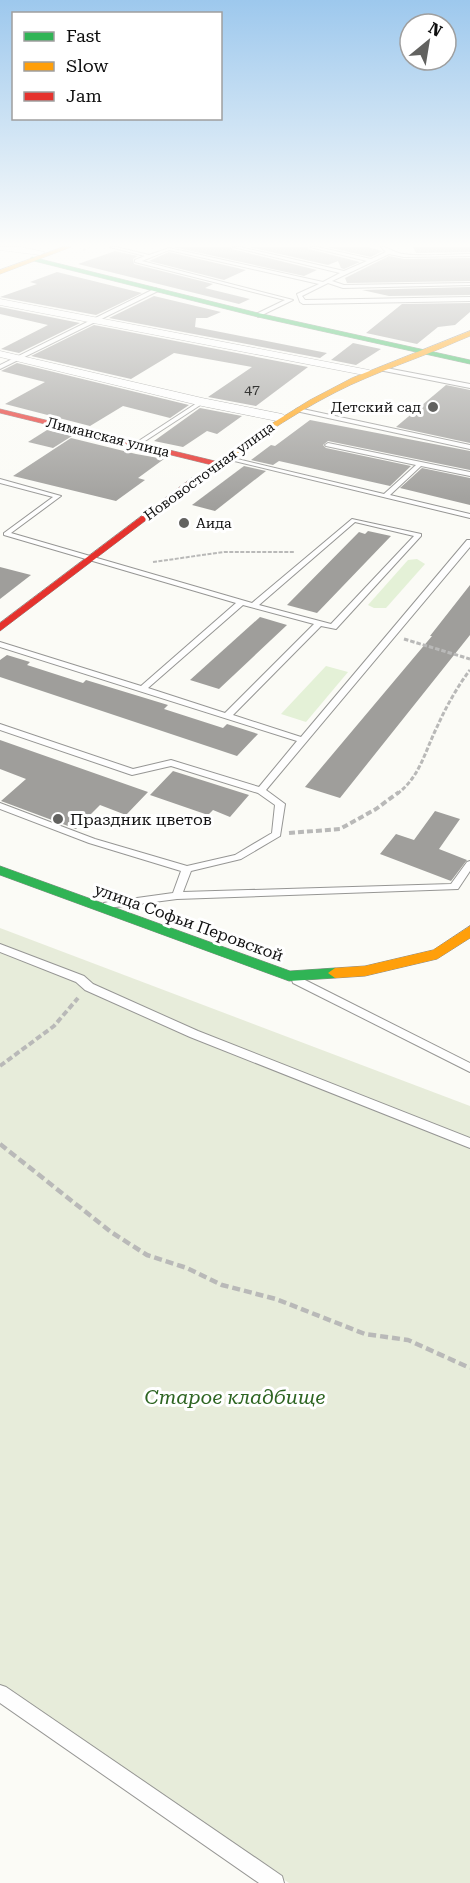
<svg xmlns="http://www.w3.org/2000/svg" width="470" height="1883" font-family="'Roboto Serif',serif">
<style>
.green{fill:#e4f1d7}
.cemetery{fill:#e7ecda}
.building{fill:#9f9e9b}
.lines{fill:none;stroke-linecap:round;stroke-linejoin:round}
.lane-casing{stroke:#969694;stroke-width:2}
.street-casing{stroke:#969694;stroke-width:1}
.fast-casing{stroke:#8c8c8a;stroke-width:1}
.slow-casing{stroke:#8c8c8a;stroke-width:1}
.jam-casing{stroke:#8c8c8a;stroke-width:1}
.path-far4{stroke:#b9b9b8;stroke-width:1.5;stroke-dasharray:3 1.5;stroke-linecap:butt}
.path-far3{stroke:#b9b9b8;stroke-width:2;stroke-dasharray:4 1.5;stroke-linecap:butt}
.path-far2{stroke:#b9b9b8;stroke-width:3;stroke-dasharray:4.5 2;stroke-linecap:butt}
.path-far1{stroke:#b9b9b8;stroke-width:4;stroke-dasharray:6 3;stroke-linecap:butt}
.path{stroke:#b9b9b8;stroke-width:4.5;stroke-dasharray:8 4;stroke-linecap:butt}
.lane{fill:#fefefe;fill-rule:evenodd}
.street{fill:#fefefe;fill-rule:evenodd}
.fast{fill:#30b455;fill-rule:evenodd}
.slow{fill:#ff9f0a;fill-rule:evenodd}
.jam{fill:#e5322d;fill-rule:evenodd}
.poi-dot{fill:#626260;stroke:#fff;stroke-width:2}
.labels{text-anchor:middle;stroke-width:6;stroke-linejoin:round;paint-order:stroke}
.number-label{font-size:14px;fill:#343433}
.far-poi-label{font-size:14px;fill:#101010;stroke:#fff;text-anchor:end}
.far-street-label{font-size:14px;fill:#101010;stroke:#fff}
.poi-label{font-size:16px;fill:#101010;stroke:#fff;text-anchor:start}
.street-label{font-size:16px;fill:#101010;stroke:#fff}
.near-park-label{font-size:20px;font-style:italic;fill:#2e6522;stroke:#fff}
</style>
<rect width="100%" height="100%" fill="#fbfbf6"/>
<!-- green -->
<g class="green">
<polygon points="417,559 425,564 386,608 374,608 368,605 408,560"/>
<polygon points="326,666 348,672 306,722 281,714"/>
</g>
<!-- cemetery -->
<polygon class="cemetery" points="0,928 470,1106 470,1883 289,1883 0,1689"/>
<!-- building -->
<g class="building">
<polygon points="173,247 231,247 232,249 317,270 304,276"/>
<polygon points="249,247 308,247 309,249 360,262 344,269 341,268 338,261 328,265"/>
<polygon points="326,247 370,247 368,247 382,251 371,257"/>
<polygon points="413,247 470,247 470,252 416,253"/>
<polygon points="115,251 138,256 133,259 134,264 213,284 205,288 250,299 239,304 78,264"/>
<polygon points="169,252 246,270 224,280 149,261"/>
<polygon points="389,256 404,259 470,258 470,281 347,283 345,278"/>
<polygon points="57,272 142,293 96,315 0,297 37,284 30,282"/>
<polygon points="470,287 470,295 389,296 362,290"/>
<polygon points="154,296 221,312 207,318 196,318 195,327 327,353 320,358 109,318"/>
<polygon points="470,303 470,312 455,325 438,327 417,344 366,333 402,304"/>
<polygon points="0,307 80,323 19,353 1,349 48,325 0,314"/>
<polygon points="94,325 308,367 256,406 208,397 252,367 174,353 131,379 31,356"/>
<polygon points="353,343 381,349 356,365 331,360"/>
<polygon points="17,363 189,405 170,418 123,406 90,426 5,404 45,382 1,371"/>
<polygon points="446,385 470,390 470,443 396,427"/>
<polygon points="200,408 242,416 217,434 207,431 183,447 154,441"/>
<polygon points="310,420 470,451 470,470 328,441 323,445 326,448 411,466 390,486 279,461 273,465 251,460 271,445 275,446"/>
<polygon points="47,430 72,436 53,448 28,442"/>
<polygon points="71,438 136,454 164,459 138,478 145,480 116,501 13,476"/>
<polygon points="244,466 266,471 215,511 192,505"/>
<polygon points="422,468 470,478 470,505 400,488"/>
<polygon points="368,531 391,536 317,613 287,605 359,532 365,534"/>
<polygon points="0,567 31,575 0,599"/>
<polygon points="470,585 470,635 340,798 305,787 432,636 430,636"/>
<polygon points="260,617 287,625 219,689 190,680"/>
<polygon points="7,655 30,662 27,665 83,683 86,680 168,705 164,709 223,728 227,724 258,734 237,756 0,677 0,660"/>
<polygon points="0,740 148,792 126,815 100,805 76,829 1,801 26,779 0,769"/>
<polygon points="173,771 249,795 230,817 213,810 208,815 150,795"/>
<polygon points="435,811 460,819 439,849 467,860 451,881 380,854 396,834 414,840"/>
</g>
<g class="lines">
<defs>
<g id="lane">
<path d="M110 247H116L149 255 169 248 323 282 340 273 233 247H240L344 271 367 261 310 247H317L371 259 386 252 381 247C388 247 395 253 403 254 422 257 450 254 470 254V256L404 257 389 254 332 281 344 285 470 283V285L343 288 328 283 302 296 305 300 470 297V301L303 304 300 302 297 294 319 284 169 250 142 261 293 300 258 317 256 314 285 300 135 262V260L145 256Z"/>
<polygon points="156,288 158,291 0,369 0,365"/>
<polygon points="381,367 470,384 470,388 379,370 378,369"/>
<polygon points="200,401 205,402 139,445 134,444"/>
<polygon points="298,408 470,445 470,449 296,411 295,410"/>
<polygon points="328,443 470,472 470,476 421,466 390,495 470,514 470,518 222,458 225,456 384,494 416,465 326,446 325,445"/>
<path d="M0 479 61 496 11 533 252 603 352 519 421 534V536L336 629 321 626 233 715 301 737 467 540H470V547L266 790 285 804 280 836 241 859 191 871 183 892 451 884 467 862 470 861V871L458 889 177 899 108 908 104 907 103 905 104 903 108 902 173 893 181 871 89 843 0 809V803L95 839 187 866 235 855 272 833 275 805 258 793 171 766 132 775 129 774 0 730V724L133 769 171 760 259 787 297 741 0 647V642L141 686 236 603 4 535V533L53 497 0 483ZM355 522 414 536 331 624 259 605ZM243 605 314 624 225 713 148 688Z"/>
<polygon points="0,944 84,976 93,984 198,1031 470,1138 470,1148 190,1037 85,990 76,982 0,952"/>
<polygon points="297,976 470,1063 470,1072 293,983 292,980 293,977"/>
<polygon points="0,1685 6,1687 282,1876 284,1883 259,1883 0,1703"/>
</g>
<g id="street">
<polygon points="0,247 20,247 45,252 40,255 0,250"/>
<polygon points="0,299 369,370 375,373 369,376 0,305"/>
<polygon points="0,351 202,398 282,414 288,418 282,422 202,406 0,357"/>
</g>
<g id="fast">
<polygon points="32,257 258,313 470,360 470,364 258,317 30,260"/>
<polygon points="0,866 290,971 335,968 342,973 335,978 289,981 0,875"/>
</g>
<g id="slow">
<polygon points="63,247 71,247 0,274 0,270"/>
<path d="M470 331V336L458 341C418 359 375 372 336 392 287 417 242 449 198 482L191 480 250 437 310 400 352 378Z"/>
<polygon points="470,926 470,938 437,959 365,976 335,978 328,973 335,968 365,966 433,950"/>
</g>
<g id="jam">
<polygon points="0,409 219,462 220,464 216,466 0,413"/>
<polygon points="192,478 199,480 0,631 0,623"/>
</g>
</defs>
<!-- lane casing -->
<use href="#lane" class="lane-casing"/>
<!-- street casing -->
<use href="#street" class="street-casing"/>
<!-- fast casing -->
<use href="#fast" class="fast-casing"/>
<!-- slow casing -->
<use href="#slow" class="slow-casing"/>
<!-- jam casing -->
<use href="#jam" class="jam-casing"/>
<!-- path-far4 -->
<polyline class="path-far4" points="83,250 91,247"/>
<!-- path-far3 -->
<polyline class="path-far3" points="153,562 224,552 295,552"/>
<!-- path-far2 -->
<g class="path-far2">
<polyline points="404,639 470,659"/>
<path d="M397 794C420 777 425 751 437 727 446 707 457 687 470 670"/>
</g>
<!-- path-far1 -->
<g class="path-far1">
<polyline points="289,833 340,829 376,809 399,792"/>
<polyline points="0,1066 54,1026 78,998"/>
</g>
<!-- path -->
<polyline class="path" points="0,1144 111,1232 147,1255 187,1268 222,1285 276,1299 365,1334 408,1340 470,1368"/>
<!-- lane -->
<use href="#lane" class="lane"/>
<!-- street -->
<use href="#street" class="street"/>
<!-- fast -->
<use href="#fast" class="fast"/>
<!-- slow -->
<use href="#slow" class="slow"/>
<!-- jam -->
<use href="#jam" class="jam"/>
</g>
<!-- sky -->
<linearGradient id="sky" x2="0" y2="1"><stop stop-color="#9dc8ed"/><stop offset="0.48" stop-color="#fdfdfb"/><stop offset="1" stop-color="#fdfdfb" stop-opacity="0"/></linearGradient>
<rect width="470" height="510" fill="url(#sky)"/>
<!-- markers -->
<g class="poi-dot">
<circle cx="433" cy="407" r="6"/>
<circle cx="184" cy="523" r="6"/>
<circle cx="58" cy="819" r="6"/>
</g>
<g class="labels">
<!-- number labels -->
<g class="number-label">
<text x="252" y="394">47</text>
</g>
<!-- far-poi labels -->
<g class="far-poi-label">
<text x="421" y="412">Детский сад</text>
<text x="196" y="528" text-anchor="start">Аида</text>
</g>
<!-- far-street labels -->
<g class="far-street-label">
<text transform="translate(108 437) rotate(14)" y="5">Лиманская улица</text>
<text transform="translate(209 471) rotate(-36)" y="5">Нововосточная улица</text>
</g>
<!-- poi labels -->
<g class="poi-label">
<text x="70" y="825">Праздник цветов</text>
</g>
<!-- street labels -->
<g class="street-label">
<text transform="translate(189 922) rotate(20)" y="6">улица Софьи Перовской</text>
</g>
<!-- near-park labels -->
<g class="near-park-label">
<text x="235" y="1404">Старое кладбище</text>
</g>
</g>
<!-- legend -->
<rect x="12" y="12" width="210" height="108" fill="#ffffff" stroke="#9f9f9f" stroke-width="1.5"/>
<rect x="24" y="32" width="30" height="9" fill="#30b455" stroke="#9f9f9f" stroke-width="1.5"/>
<text x="66" y="42" font-size="18" fill="#101010">Fast</text>
<rect x="24" y="62" width="30" height="9" fill="#ff9f0a" stroke="#9f9f9f" stroke-width="1.5"/>
<text x="66" y="72" font-size="18" fill="#101010">Slow</text>
<rect x="24" y="92" width="30" height="9" fill="#e5322d" stroke="#9f9f9f" stroke-width="1.5"/>
<text x="66" y="102" font-size="18" fill="#101010">Jam</text>
<!-- north arrow -->
<g transform="translate(428 42) rotate(30)"><circle r="28" fill="#ffffff" stroke="#9f9f9f" stroke-width="1.5"/>
<path d="M0-4.5L10 22L0 15L-10 22Z" fill="#626260"/>
<text y="-9" font-size="16" font-weight="bold" text-anchor="middle" fill="#101010">N</text>
</g>
</svg>
